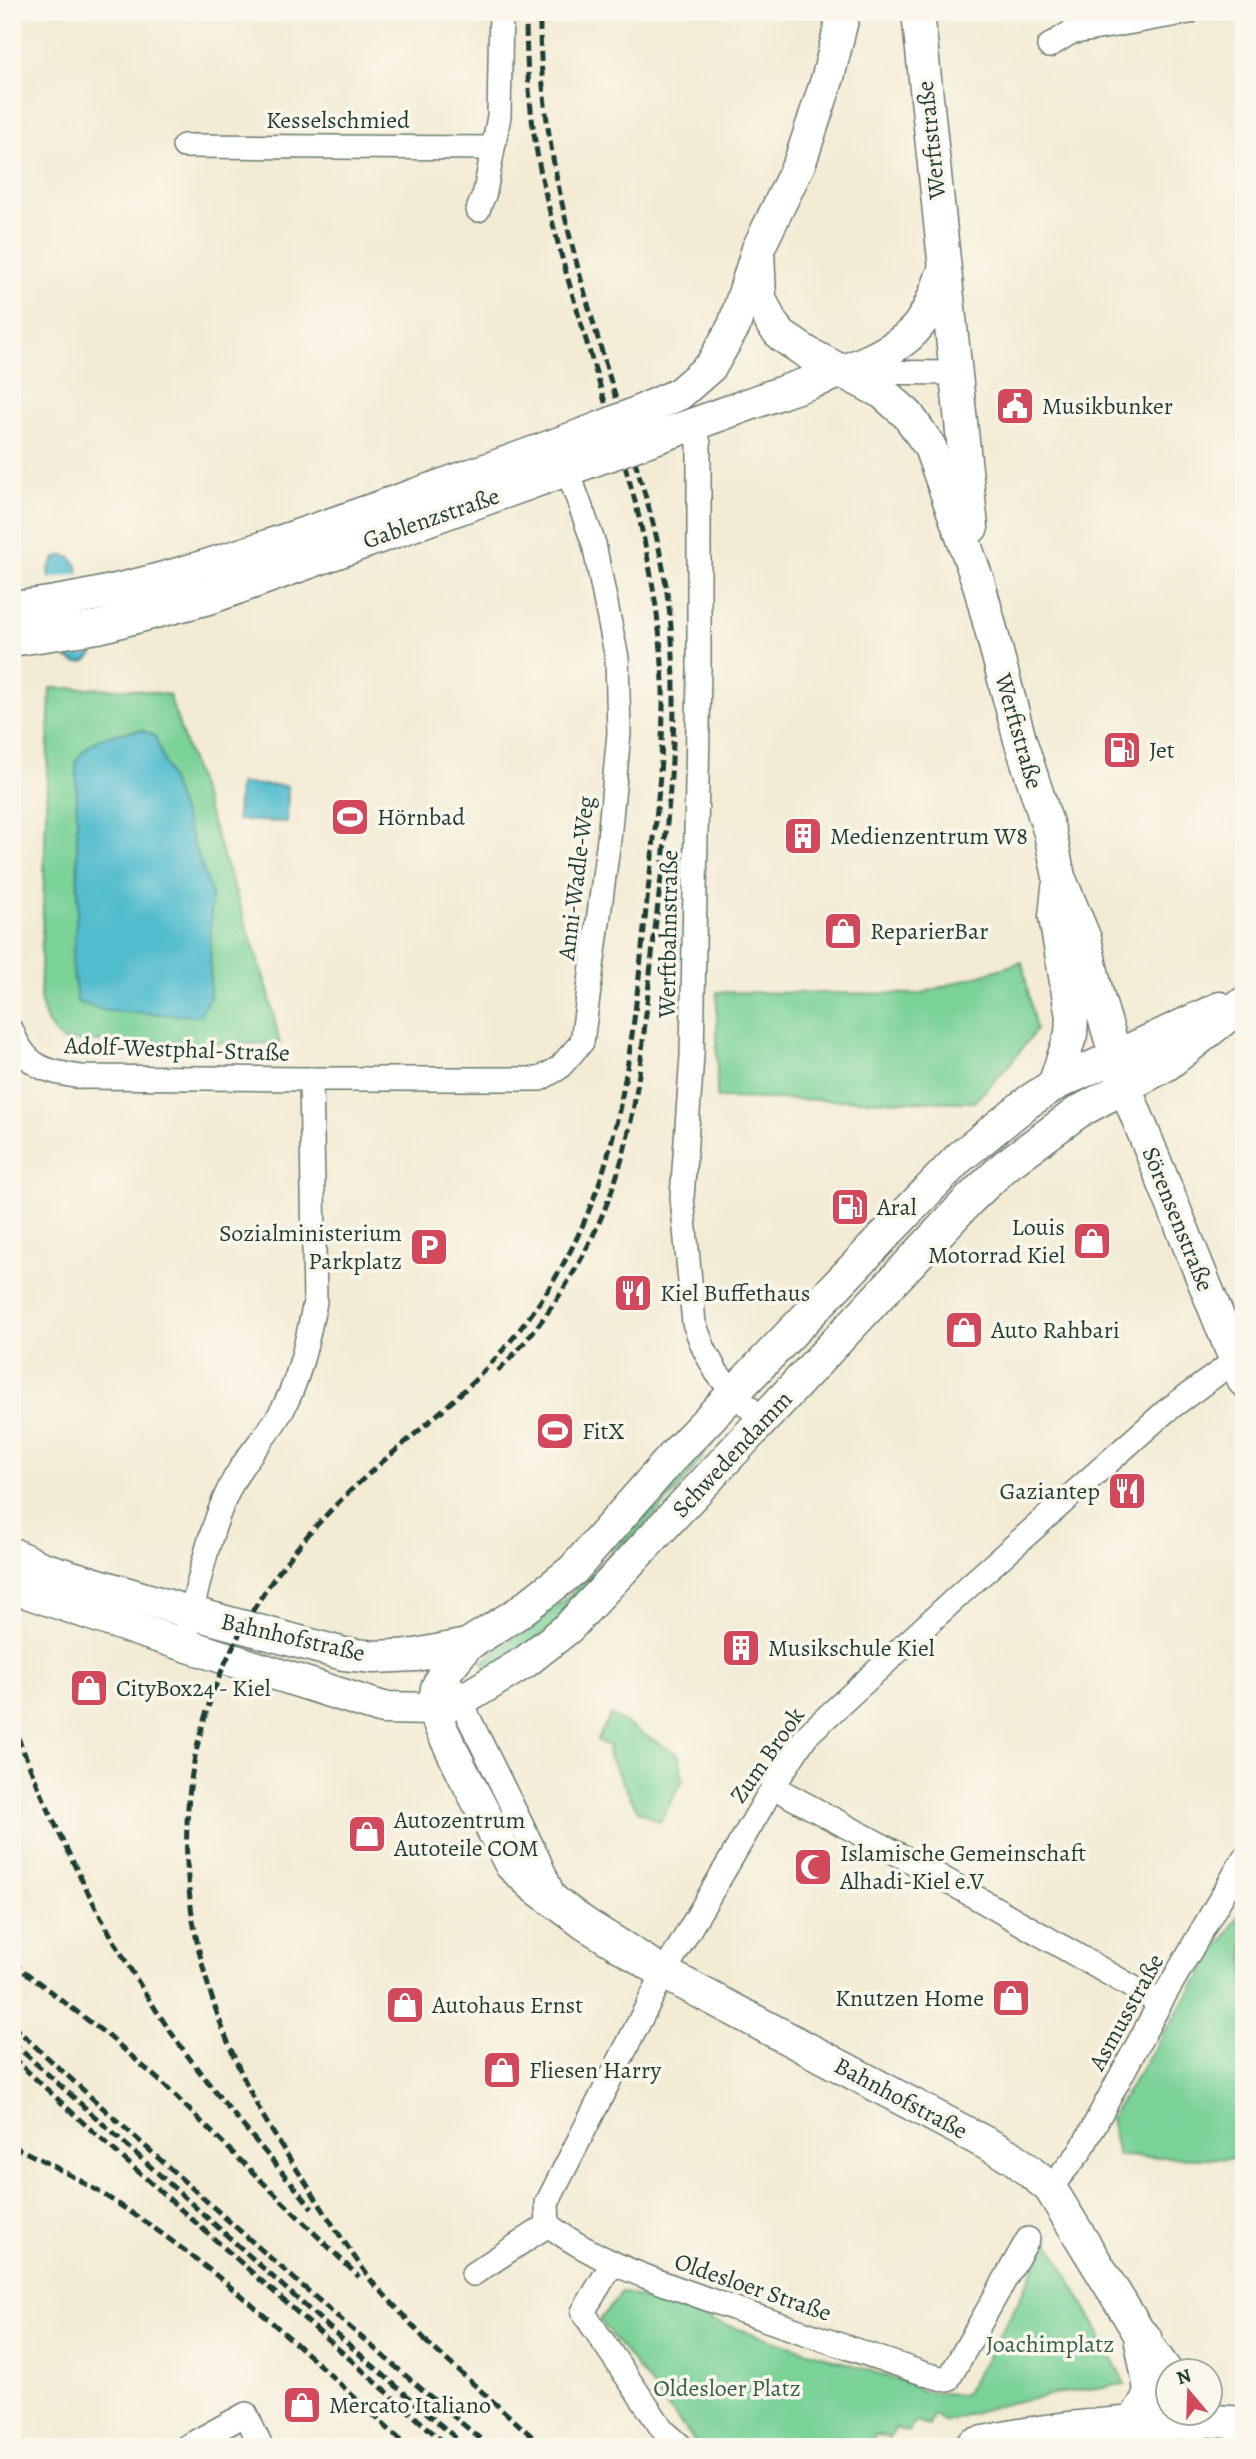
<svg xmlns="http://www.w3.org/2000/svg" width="1256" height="2459" font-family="Alegreya,serif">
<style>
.green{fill:#7ad297;stroke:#4c8866;stroke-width:2}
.water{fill:#51bccd;stroke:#387c80;stroke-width:2}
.pier{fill:#f3ebd4}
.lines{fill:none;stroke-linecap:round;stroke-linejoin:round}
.minor-casing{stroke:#697a6c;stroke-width:26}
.secondary-casing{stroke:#697a6c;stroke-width:35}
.trunk-casing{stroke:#697a6c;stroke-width:40}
.minor{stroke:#fff;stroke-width:23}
.secondary{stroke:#fff;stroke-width:32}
.trunk{stroke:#fff;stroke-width:37}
.rail{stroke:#1f3d34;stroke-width:5;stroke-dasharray:10 5;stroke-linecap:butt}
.secondary-bridge-casing{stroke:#697a6c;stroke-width:35;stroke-linecap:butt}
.secondary-bridge{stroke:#fff;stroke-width:32}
.labels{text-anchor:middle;stroke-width:7;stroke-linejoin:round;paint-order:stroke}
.street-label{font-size:24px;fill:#1f3d34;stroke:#fbf7ec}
.poi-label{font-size:24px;fill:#1f3d34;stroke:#fbf7ec;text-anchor:start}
.park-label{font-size:24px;fill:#36624d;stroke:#fbf7ec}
</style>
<rect width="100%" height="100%" fill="#fbf7ec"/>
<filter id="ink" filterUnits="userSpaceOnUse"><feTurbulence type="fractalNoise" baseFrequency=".0143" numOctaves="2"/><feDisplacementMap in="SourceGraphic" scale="14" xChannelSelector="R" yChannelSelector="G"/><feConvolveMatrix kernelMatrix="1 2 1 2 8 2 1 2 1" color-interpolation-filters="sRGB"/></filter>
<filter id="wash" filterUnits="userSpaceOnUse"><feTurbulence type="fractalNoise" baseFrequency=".00686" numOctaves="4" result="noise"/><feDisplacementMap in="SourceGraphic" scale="28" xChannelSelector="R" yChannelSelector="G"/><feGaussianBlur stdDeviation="1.57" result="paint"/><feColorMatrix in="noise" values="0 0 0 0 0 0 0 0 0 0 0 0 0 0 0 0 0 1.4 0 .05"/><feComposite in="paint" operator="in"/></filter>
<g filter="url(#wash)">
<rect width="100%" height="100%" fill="#f3ebd4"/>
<!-- green -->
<g class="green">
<path d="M50 688 130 689 169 695 268 990 280 1044 63 1041C48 1029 45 1018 40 999Z"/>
<polygon points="1022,962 1036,1030 1009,1065 974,1102 717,1098 717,992 919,994"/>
<polygon points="712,1432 717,1437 680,1487 551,1628 488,1672 483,1661 564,1600 593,1572 678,1481"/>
<polygon points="611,1715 679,1755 683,1780 660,1822 638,1811 607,1753 610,1747 597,1740"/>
<polygon points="1244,1907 1244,2159 1118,2156 1110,2118"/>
<path d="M1048 2240 1100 2334 1125 2384C1064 2392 1003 2401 944 2422L933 2414 929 2426 916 2422 908 2432 896 2428 889 2438 876 2434 870 2444 856 2441 853 2447H699L600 2320 622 2292 915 2385 919 2390 961 2395 966 2393 1019 2300Z"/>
</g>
<!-- water -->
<g class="water">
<path d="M63 555 71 558 76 564 97 637C96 668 69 672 57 644L49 569 55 558Z"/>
<path d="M142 730 155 736 211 893 210 997 199 1016 106 1011 77 1002 72 963 78 904 76 761C91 736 114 733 142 730Z"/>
<polygon points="239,784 288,786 287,822 237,820"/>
</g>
<!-- pier -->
<g class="pier">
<polygon points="82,573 92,607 50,615 47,579"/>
<polygon points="101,636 99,651 86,655 60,658 54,645"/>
</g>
</g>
<g filter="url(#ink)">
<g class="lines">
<defs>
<g id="minor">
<polyline points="1049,46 1070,33 1189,12"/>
<polyline points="184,146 492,148"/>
<polyline points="478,210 485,192 499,116 501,12"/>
<polyline points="849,372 955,373"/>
<polyline points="693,425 699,443 699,671 692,1056 682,1198 694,1323 704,1349 717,1373 734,1393 763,1421"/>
<path d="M12 1031C26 1068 46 1071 81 1077L311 1079 315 1302C308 1336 301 1373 285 1405 273 1429 253 1448 239 1471 213 1512 199 1580 188 1628"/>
<polyline points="311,1079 540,1079 559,1068 582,1042 609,839 619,733 617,658 608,614 594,544 562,455"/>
<polyline points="454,1688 537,1856 557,1903"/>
<polyline points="773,1787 937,1875 1160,2003"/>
<polyline points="1050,2188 1080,2152 1160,2003 1244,1858"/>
<polyline points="548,2225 547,2203 664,1973 773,1787 806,1736 970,1585 1166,1411 1236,1360"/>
<path d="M548 2225C598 2262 649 2278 707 2299 780 2325 853 2349 925 2374L948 2380 1028 2239"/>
<polyline points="612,2264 583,2312 663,2430 682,2447"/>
<polyline points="473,2274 548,2225"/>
<polyline points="186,2447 246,2414 261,2447"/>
</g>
<g id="secondary">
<polyline points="918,12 972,527"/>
<polyline points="758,249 760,299 772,324 782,336 809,354 883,393 908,415 930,447 979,584 1020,740 1050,833 1059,877 1085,939 1097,994 1125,1087 1244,1381"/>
<polyline points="632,415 679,394 711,366 734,326 758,249 800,162 828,77 844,12"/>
<path d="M640 443C687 427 733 410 780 393 821 378 890 361 918 326 930 311 936 291 943 273"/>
<path d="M12 608C131 595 243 555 355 516 437 487 519 459 600 428"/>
<polyline points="12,640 98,627 212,597 608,455"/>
<polyline points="1054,1085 1071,1034 1072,1017 1055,917 1058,888"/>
<polyline points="12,1554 42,1568 192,1613 344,1654 375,1657 416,1655 467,1645 518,1613 573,1570 676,1453 960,1157 1028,1102 1054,1085 1220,1008"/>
<polyline points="12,1587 138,1630 383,1708 434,1709 461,1701 525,1662 568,1628 968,1201 1005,1166 1078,1112 1166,1065 1244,1003"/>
<polyline points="467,1645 445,1672 437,1688 434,1709 441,1728 464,1775 511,1865 535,1887 585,1924 664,1973 1012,2157 1050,2188 1143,2339 1168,2374"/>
<polyline points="1200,2420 1244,2423"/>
</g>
<g id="trunk">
<polyline points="1135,2424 1151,2398 1152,2386 1143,2339"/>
<path d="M974 2447C1047 2429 1125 2425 1200 2420"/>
</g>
</defs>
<!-- minor casing -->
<use href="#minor" class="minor-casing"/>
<!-- secondary casing -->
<use href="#secondary" class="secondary-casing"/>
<!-- trunk casing -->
<use href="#trunk" class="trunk-casing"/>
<!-- minor -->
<use href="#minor" class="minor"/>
<!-- secondary -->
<use href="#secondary" class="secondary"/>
<!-- trunk -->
<use href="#trunk" class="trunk"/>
<!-- rail -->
<g class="rail">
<path d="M498 1371C552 1317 595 1246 618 1172 640 1102 644 1027 652 955 667 823 688 690 661 558 652 512 636 467 623 422 583 288 538 153 540 12"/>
<path d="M12 1723C56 1833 107 1941 175 2038 217 2098 266 2152 312 2208"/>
<polyline points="12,1962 111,2038 160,2081 359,2277"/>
<path d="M12 2025C169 2169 327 2310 490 2447"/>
<polyline points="12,2042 333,2331 466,2447"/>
<polyline points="12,2057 89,2128 449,2447"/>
<path d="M12 2146C168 2216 284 2333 408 2447"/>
<polyline points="370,2279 432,2347"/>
<path d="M376 2287C351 2253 328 2218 306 2183 285 2152 264 2121 248 2087 147 1880 168 1680 330 1511 382 1457 445 1414 495 1359 520 1331 543 1300 561 1268 629 1150 634 1014 649 882 657 815 664 749 663 683 661 629 652 574 640 522 631 481 617 442 605 402 582 327 558 251 541 174 530 121 526 66 526 12"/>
<polyline points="424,2340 544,2447"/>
</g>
<defs>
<g id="secondary-bridge">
<polyline points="600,428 632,415"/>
<polyline points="608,455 640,443"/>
</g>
</defs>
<!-- secondary-bridge casing -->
<use href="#secondary-bridge" class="secondary-bridge-casing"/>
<!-- secondary-bridge -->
<use href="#secondary-bridge" class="secondary-bridge"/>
</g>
</g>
<!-- icons -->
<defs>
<symbol id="civic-square" viewBox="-11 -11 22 22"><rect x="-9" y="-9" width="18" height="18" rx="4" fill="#d1495b" stroke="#fbf7ec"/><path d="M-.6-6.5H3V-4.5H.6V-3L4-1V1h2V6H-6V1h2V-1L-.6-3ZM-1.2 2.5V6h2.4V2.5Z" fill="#fff"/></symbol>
<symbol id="fuel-square" viewBox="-11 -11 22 22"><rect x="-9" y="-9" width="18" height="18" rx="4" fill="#d1495b" stroke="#fbf7ec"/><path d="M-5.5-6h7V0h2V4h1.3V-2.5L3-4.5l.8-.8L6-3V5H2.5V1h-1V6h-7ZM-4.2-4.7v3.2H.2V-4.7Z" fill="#fff"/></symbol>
<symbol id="stadium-square" viewBox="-11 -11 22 22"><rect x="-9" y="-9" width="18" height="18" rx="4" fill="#d1495b" stroke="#fbf7ec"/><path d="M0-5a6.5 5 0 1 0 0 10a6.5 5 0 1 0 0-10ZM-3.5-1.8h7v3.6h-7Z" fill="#fff"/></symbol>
<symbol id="building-square" viewBox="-11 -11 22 22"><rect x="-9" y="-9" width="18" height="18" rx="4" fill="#d1495b" stroke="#fbf7ec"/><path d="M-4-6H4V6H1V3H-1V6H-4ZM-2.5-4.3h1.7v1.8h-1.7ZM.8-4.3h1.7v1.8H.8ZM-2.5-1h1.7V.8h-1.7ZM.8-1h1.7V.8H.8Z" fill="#fff"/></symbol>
<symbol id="shop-square" viewBox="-11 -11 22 22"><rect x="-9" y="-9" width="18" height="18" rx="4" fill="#d1495b" stroke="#fbf7ec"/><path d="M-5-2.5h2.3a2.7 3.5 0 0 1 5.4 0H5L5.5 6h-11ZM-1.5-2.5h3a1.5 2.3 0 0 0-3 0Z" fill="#fff"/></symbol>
<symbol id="parking-square" viewBox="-11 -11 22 22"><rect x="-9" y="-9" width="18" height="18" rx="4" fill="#d1495b" stroke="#fbf7ec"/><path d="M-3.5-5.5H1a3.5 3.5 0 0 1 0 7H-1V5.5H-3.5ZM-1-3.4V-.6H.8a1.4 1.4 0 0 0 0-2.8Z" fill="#fff"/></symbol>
<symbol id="restaurant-square" viewBox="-11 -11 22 22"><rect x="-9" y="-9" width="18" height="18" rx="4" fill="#d1495b" stroke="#fbf7ec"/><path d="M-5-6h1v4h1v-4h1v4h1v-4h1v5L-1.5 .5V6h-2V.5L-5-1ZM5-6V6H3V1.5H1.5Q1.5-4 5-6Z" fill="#fff"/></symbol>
<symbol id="mosque-square" viewBox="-11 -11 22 22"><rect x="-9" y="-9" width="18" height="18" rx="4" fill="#d1495b" stroke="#fbf7ec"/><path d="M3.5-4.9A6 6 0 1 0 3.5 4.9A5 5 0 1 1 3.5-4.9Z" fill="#fff"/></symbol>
</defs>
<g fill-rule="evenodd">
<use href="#civic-square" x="993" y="384" width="44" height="44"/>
<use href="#fuel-square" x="1100" y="728" width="44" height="44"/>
<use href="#stadium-square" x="328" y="795" width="44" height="44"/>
<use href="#building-square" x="781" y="814" width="44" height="44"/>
<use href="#shop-square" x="821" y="909" width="44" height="44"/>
<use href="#fuel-square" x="828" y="1185" width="44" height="44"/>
<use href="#shop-square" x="1070" y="1219" width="44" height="44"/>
<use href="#parking-square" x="407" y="1225" width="44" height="44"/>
<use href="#restaurant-square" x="611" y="1271" width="44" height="44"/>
<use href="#shop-square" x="942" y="1308" width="44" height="44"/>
<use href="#stadium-square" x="533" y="1409" width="44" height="44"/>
<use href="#restaurant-square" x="1105" y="1469" width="44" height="44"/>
<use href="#building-square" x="719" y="1626" width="44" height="44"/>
<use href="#shop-square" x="67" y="1666" width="44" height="44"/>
<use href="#shop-square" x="345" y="1812" width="44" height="44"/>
<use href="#mosque-square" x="791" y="1845" width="44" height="44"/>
<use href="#shop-square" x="989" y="1976" width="44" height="44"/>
<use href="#shop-square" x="383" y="1983" width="44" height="44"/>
<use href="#shop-square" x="480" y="2048" width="44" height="44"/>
<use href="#shop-square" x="280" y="2383" width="44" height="44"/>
</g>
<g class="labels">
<!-- street labels -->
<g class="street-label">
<text x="338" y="128">Kesselschmied</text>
<text transform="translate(931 140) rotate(-96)" y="8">Werftstraße</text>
<text transform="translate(431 518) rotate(-19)" y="8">Gablenzstraße</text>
<text transform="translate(1019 731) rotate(74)" y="8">Werftstraße</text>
<text transform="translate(576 878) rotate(-83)" y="8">Anni-Wadle-Weg</text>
<text transform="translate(668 934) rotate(-89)" y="8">Werftbahnstraße</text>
<text transform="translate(177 1049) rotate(2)" y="8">Adolf-Westphal-Straße</text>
<text transform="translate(1178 1219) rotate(68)" y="8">Sörensenstraße</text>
<text transform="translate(732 1454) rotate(-47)" y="8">Schwedendamm</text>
<text transform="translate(293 1637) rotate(13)" y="8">Bahnhofstraße</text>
<text transform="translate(767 1755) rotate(-55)" y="8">Zum Brook</text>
<text transform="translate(1126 2012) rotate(-61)" y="8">Asmusstraße</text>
<text transform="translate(901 2098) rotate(28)" y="8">Bahnhofstraße</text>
<text transform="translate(753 2287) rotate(19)" y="8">Oldesloer Straße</text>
</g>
<!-- poi labels -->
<g class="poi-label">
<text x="1042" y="414">Musikbunker</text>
<text x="1149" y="758">Jet</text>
<text x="377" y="825">Hörnbad</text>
<text x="830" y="844">Medienzentrum W8</text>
<text x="870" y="939">ReparierBar</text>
<text x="877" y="1215">Aral</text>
<text x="1065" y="1235" text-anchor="end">Louis<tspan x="1065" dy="28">Motorrad Kiel</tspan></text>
<text x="402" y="1241" text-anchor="end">Sozialministerium<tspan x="402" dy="28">Parkplatz</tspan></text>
<text x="660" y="1301">Kiel Buffethaus</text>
<text x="991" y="1338">Auto Rahbari</text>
<text x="582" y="1439">FitX</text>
<text x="1100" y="1499" text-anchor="end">Gaziantep</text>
<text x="768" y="1656">Musikschule Kiel</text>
<text x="116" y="1696">CityBox24 - Kiel</text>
<text x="394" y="1828">Autozentrum<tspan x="394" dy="28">Autoteile COM</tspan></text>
<text x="840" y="1861">Islamische Gemeinschaft<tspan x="840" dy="28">Alhadi-Kiel e.V</tspan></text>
<text x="984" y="2006" text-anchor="end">Knutzen Home</text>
<text x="432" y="2013">Autohaus Ernst</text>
<text x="529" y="2078">Fliesen Harry</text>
<text x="329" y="2413">Mercato Italiano</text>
</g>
<!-- park labels -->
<g class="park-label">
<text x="1050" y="2352">Joachimplatz</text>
<text x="727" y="2396">Oldesloer Platz</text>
</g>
</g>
<!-- margin -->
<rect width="1256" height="2459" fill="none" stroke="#fbf7ec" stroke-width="42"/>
<!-- north arrow -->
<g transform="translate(1189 2392) rotate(341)"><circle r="33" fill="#fbf7ec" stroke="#a3ada2" stroke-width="2"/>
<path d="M0-5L12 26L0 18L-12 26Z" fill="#d1495b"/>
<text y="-10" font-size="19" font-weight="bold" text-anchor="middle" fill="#1f3d34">N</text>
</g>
</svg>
